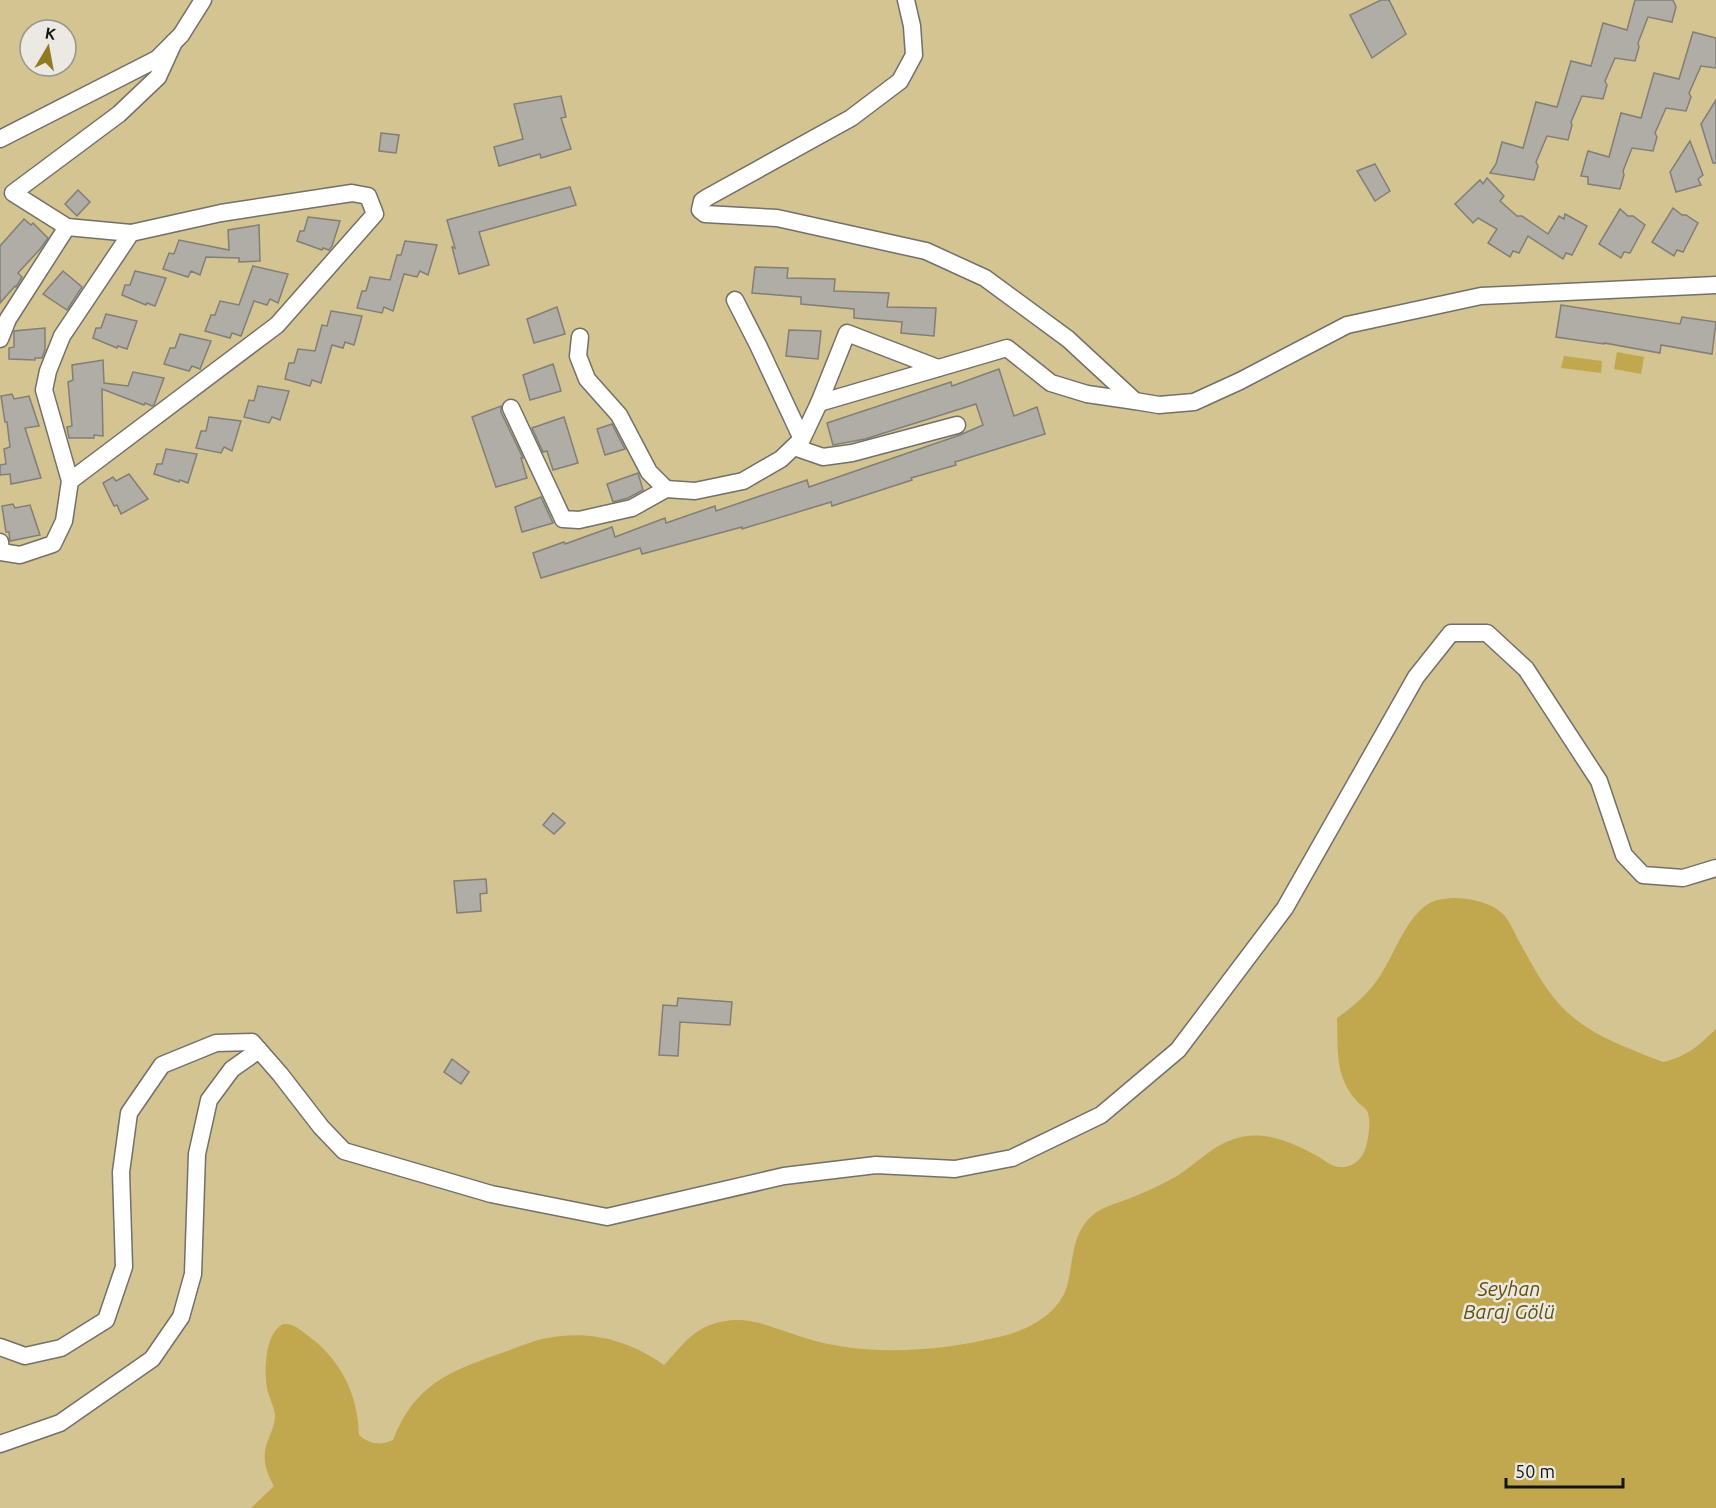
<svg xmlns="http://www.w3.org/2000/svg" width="1716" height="1508" font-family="Ubuntu,sans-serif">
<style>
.green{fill:#d3c491;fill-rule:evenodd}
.water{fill:#c1a84e}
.building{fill:#afada5;stroke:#817f77;stroke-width:1.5}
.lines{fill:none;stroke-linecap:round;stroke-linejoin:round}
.minor-casing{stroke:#727068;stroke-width:19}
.minor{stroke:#fff;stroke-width:16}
.labels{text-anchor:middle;stroke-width:5;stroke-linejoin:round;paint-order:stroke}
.water-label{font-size:20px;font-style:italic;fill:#615008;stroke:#ebe9e1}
</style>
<rect width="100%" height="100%" fill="#ebe9e1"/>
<!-- green -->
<path class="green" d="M0 0H1716V1508H0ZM30 30H66V66H30Z"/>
<!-- water -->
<g class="water">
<polygon points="1617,352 1644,357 1641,374 1614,369"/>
<polygon points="1564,356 1602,361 1601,373 1561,368"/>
<path d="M1452 898C1470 898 1491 902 1504 915 1510 922 1515 934 1520 943 1533 966 1546 992 1566 1011 1592 1036 1630 1049 1663 1062 1687 1057 1699 1045 1716 1029V1508H251L274 1486C265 1471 261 1454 269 1438 272 1430 275 1424 275 1415 274 1406 269 1398 267 1388 264 1371 265 1333 283 1324 294 1323 299 1329 307 1335 341 1359 358 1395 359 1435 369 1444 381 1446 393 1440 414 1386 447 1372 499 1354 513 1349 527 1343 542 1339 586 1329 628 1339 664 1365 682 1346 693 1328 720 1322 745 1316 764 1324 787 1332 804 1338 821 1343 839 1346 892 1355 947 1349 999 1337 1027 1331 1062 1313 1068 1282 1073 1261 1072 1240 1086 1222 1098 1207 1116 1204 1133 1197 1148 1191 1163 1184 1177 1176 1196 1164 1212 1146 1234 1139 1263 1129 1292 1142 1317 1156 1324 1160 1331 1166 1339 1167 1349 1168 1358 1163 1363 1154 1368 1146 1372 1120 1367 1111 1366 1108 1359 1104 1357 1101 1350 1094 1345 1085 1342 1076 1336 1058 1338 1037 1337 1018 1354 1006 1369 993 1380 976 1394 955 1407 915 1430 903 1436 899 1445 899 1452 898Z"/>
</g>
<!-- building -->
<g class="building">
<polygon points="1381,0 1389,0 1406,34 1372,58 1350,15"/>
<polygon points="1635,0 1673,0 1676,7 1672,22 1648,17 1638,43 1639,47 1635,61 1615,58 1605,81 1607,85 1603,99 1582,96 1571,122 1572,125 1568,140 1547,136 1536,162 1538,166 1534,180 1490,173 1496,164 1502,142 1523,148 1536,102 1557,107 1571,61 1591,66 1603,23 1627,30"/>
<polygon points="1693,32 1716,38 1716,68 1701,66 1689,93 1691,97 1686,111 1666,108 1655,133 1657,137 1653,151 1632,148 1623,171 1624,175 1620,189 1588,184 1588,177 1581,176 1588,151 1609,157 1621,113 1641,118 1654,73 1679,79"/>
<polygon points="561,96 566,117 561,118 571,149 541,158 540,154 499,166 494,147 523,139 514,104"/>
<polygon points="1716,100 1716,163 1713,163 1701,124"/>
<polygon points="381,133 399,135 396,153 379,151"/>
<polygon points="1690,141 1703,175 1698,179 1701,185 1676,192 1670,172"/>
<polygon points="1375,164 1390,191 1375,201 1357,171"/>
<polygon points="1487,178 1504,196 1500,201 1517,216 1522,216 1548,234 1559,216 1564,219 1565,214 1587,226 1572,255 1566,253 1563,259 1528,236 1519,253 1513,251 1510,257 1488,243 1497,229 1478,218 1473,223 1455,204 1480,180 1483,184"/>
<polygon points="570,187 576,205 479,232 489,265 459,274 452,247 455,248 447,220"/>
<polygon points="78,190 90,202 77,216 65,204"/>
<polygon points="1673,208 1682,215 1686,215 1698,223 1683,252 1677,250 1674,256 1652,242"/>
<polygon points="1620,209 1628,216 1633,216 1645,225 1630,253 1624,252 1621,258 1599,244"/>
<polygon points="308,217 340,221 332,246 329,250 323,248 322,250 297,241 300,231 304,231"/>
<polygon points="24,219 31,225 33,223 48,238 41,248 18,273 22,277 16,287 15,286 0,303 0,246"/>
<polygon points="259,225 260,261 239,262 239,258 206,257 200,275 191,271 188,277 163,269 169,253 174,254 179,240 229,250 228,230"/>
<polygon points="405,241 437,245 428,275 420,271 417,277 404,274 393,311 384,307 382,313 357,308 362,291 366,291 370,277 390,280 397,255 401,255"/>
<polygon points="253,266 288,274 278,303 270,299 267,305 254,301 241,336 232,333 230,338 205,331 211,315 215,315 220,301 239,305"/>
<polygon points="755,267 788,268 787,278 835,279 834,291 889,293 887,307 936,308 934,336 901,333 902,322 854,318 854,309 801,304 801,297 752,293"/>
<polygon points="63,271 82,287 67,310 43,294"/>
<polygon points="135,271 166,278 155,306 147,303 146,305 122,295 125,285 130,285"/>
<polygon points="1561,305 1680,324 1682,317 1716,322 1712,354 1661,345 1660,353 1604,343 1604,344 1556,337"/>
<polygon points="557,307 565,334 534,343 527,319"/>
<polygon points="331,311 362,316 354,345 345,342 343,348 332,345 321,383 312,380 310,386 285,379 289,363 294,363 298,349 315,351 322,325 327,326"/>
<polygon points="106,314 137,321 127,349 118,346 117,348 93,338 96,328 101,328"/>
<polygon points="45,328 45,350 42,358 35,358 35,360 9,359 9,348 14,347 14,331"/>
<polygon points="789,330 821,331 818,359 786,356"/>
<polygon points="180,334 211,341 200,369 192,366 189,371 164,364 170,348 175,348"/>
<polygon points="103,360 104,383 128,386 133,372 164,378 154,405 152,406 145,403 144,405 102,389 103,436 94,435 94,438 69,438 67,427 72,426 68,382 73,380 72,365"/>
<polygon points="553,364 561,391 530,400 523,375"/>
<polygon points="999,369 1014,416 1037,407 1045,434 955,462 956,465 911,478 912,480 832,506 831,502 742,529 742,527 642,554 640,548 541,578 533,553 564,542 565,544 612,527 615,537 665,518 666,523 715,506 716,511 807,480 809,487 960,435 983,425 976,404 865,439 833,445 827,423 951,382 952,386"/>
<polygon points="258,386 289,391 280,420 272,417 269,423 244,417 249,400 254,401"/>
<polygon points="12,394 14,399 29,396 39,426 25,428 41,478 11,484 10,474 0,475 0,465 6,464 4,449 10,447 7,422 5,422 1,396"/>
<polygon points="501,406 501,412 523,458 521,458 527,478 496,487 472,417"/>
<polygon points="209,417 241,421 232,451 224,447 221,453 196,448 201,431 206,431"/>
<polygon points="564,417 578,463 553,470 547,451 543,452 532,428"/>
<polygon points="612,424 625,449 605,455 597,429"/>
<polygon points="166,449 197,454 188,483 180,480 179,482 154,474 157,464 162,464"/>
<polygon points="638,473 643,490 628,498 613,502 607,484"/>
<polygon points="129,474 148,499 121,514 117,505 114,506 103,483 113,477 116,481"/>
<polygon points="541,497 553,523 522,532 515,507"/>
<polygon points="13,504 15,508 30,505 40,535 10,541 9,532 6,532 2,506"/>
<polygon points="553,813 565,823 554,834 543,825"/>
<polygon points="486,879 487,893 480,894 481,911 457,913 454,881"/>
<polygon points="678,998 732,1002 730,1025 680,1022 678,1056 659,1055 663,1005 677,1006"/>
<polygon points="452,1059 469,1072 461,1084 444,1072"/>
</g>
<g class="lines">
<defs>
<g id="minor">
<polyline points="906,0 912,26 914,55 900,81 851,118 708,197 702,201 700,210 705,214 777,218 926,251 985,278 1068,339 1135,401 1159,405 1194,402 1240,381 1347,325 1481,296 1716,285"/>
<polyline points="0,139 157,59 181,35 203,0"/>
<polyline points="131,233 67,227 13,193 119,114 158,77 174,42"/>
<polyline points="735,300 758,345 802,439"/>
<polyline points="580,337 578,356 587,379 619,415 649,472 666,489"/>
<polyline points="0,339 8,319 67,227"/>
<polyline points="819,403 1007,348 1051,383 1087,394 1135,401"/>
<polyline points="511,408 563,519 579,520 632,508 666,489 695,491 743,481 781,459 802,439 819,403 847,333 938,368"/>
<polyline points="794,447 823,457 852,453 957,425"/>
<polyline points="0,542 1,552 20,555 53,544 64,521 70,481 44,390 48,371 62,336 131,233 221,213 352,193 368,196 375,214 277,325 70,481"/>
<polyline points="0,1347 25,1356 61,1348 106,1320 124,1267 121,1172 129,1113 162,1065 216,1043 252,1042 280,1074 321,1127 344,1151 491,1194 607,1217 784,1176 876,1165 955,1169 1012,1158 1101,1115 1178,1050 1285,908 1416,677 1451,633 1487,633 1526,669 1599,781 1624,855 1643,875 1683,878 1716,868"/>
<polyline points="0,1444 60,1423 152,1359 181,1317 193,1274 197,1154 209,1100 232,1069 259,1050"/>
</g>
</defs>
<!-- minor casing -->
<use href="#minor" class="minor-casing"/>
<!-- minor -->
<use href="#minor" class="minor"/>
</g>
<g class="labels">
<!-- water labels -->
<g class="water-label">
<text x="1509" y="1296">Seyhan<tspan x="1509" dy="23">Baraj Gölü</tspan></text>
</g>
</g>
<!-- north arrow -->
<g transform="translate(48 48) rotate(10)"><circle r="28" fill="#ebe9e1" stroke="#95948e" stroke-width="1.5"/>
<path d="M0-4.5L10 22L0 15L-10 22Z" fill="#917a20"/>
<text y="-9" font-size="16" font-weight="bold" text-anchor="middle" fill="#151412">K</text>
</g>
<!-- scale -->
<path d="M1506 1478v9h117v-9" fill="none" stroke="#151412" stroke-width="3"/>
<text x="1515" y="1478" font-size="18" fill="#151412" stroke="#ebe9e1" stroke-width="4.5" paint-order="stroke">50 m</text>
</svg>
